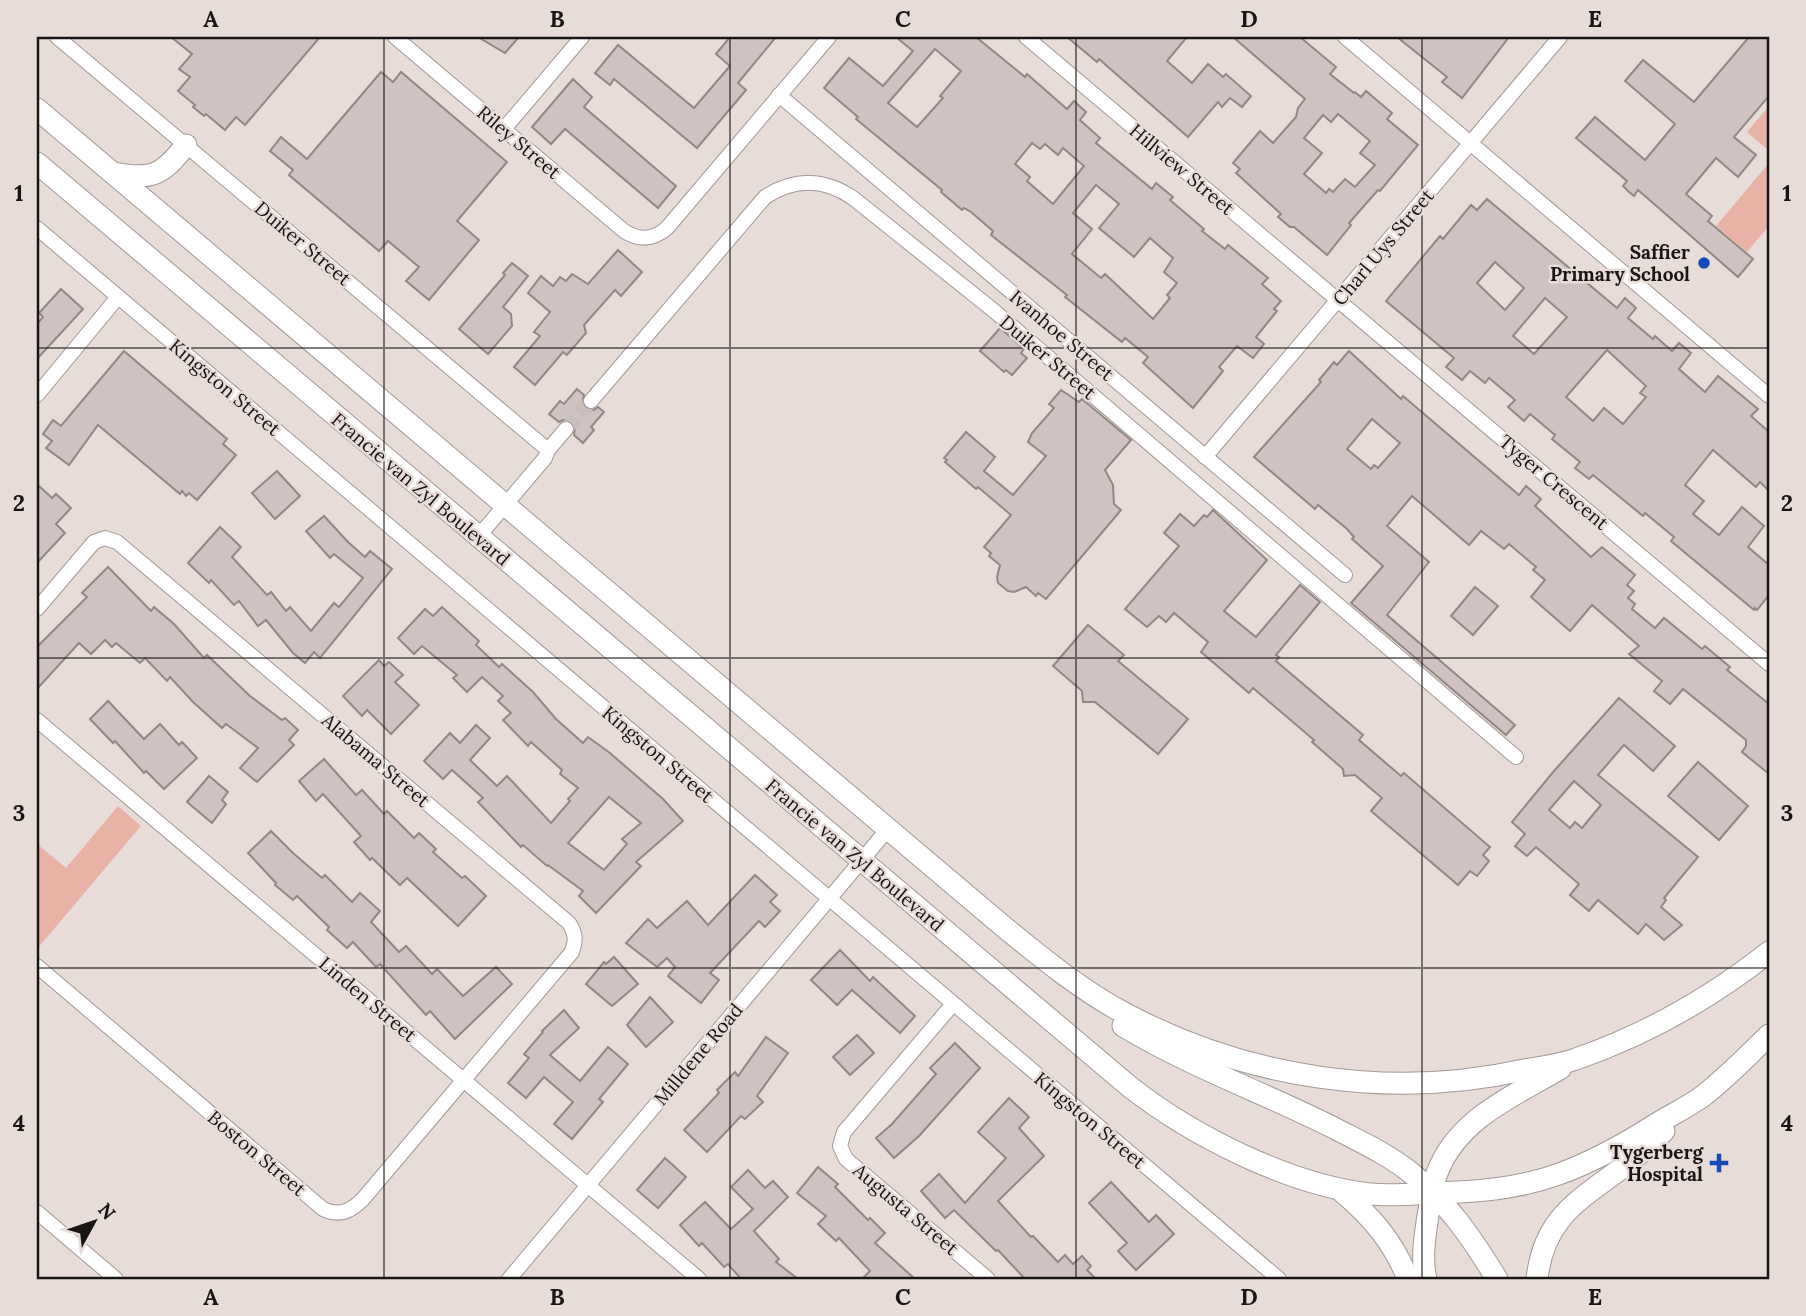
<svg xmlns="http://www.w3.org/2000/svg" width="1806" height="1316" font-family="Lora,serif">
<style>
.green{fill:#e8b3a6}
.building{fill:#cfc2c0;stroke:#928784;stroke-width:2;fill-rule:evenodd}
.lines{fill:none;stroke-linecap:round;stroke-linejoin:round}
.street-tunnel{stroke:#c9bebb;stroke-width:14;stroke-dasharray:14 7;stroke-linecap:butt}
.street-casing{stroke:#a39895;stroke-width:16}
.secondary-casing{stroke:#a39895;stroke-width:23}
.street{stroke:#fff;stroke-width:14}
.secondary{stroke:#fff;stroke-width:21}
.grid{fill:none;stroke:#191514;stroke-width:2;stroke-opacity:0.55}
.poi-dot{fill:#134bb7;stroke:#e8dcd9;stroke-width:2.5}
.labels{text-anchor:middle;stroke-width:5;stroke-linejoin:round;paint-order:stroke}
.street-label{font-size:19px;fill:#191514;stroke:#e8dcd9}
.poi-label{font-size:19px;font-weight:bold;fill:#191514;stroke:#e8dcd9;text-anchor:end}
.neatline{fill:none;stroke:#191514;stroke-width:2.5}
.grid-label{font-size:23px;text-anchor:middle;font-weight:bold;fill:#191514}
</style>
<rect width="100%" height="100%" fill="#e8dcd9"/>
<!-- green -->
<g class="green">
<polygon points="1769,106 1769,151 1747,132"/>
<polygon points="1769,163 1769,226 1747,252 1716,226"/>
<polygon points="118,806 141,826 37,949 37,844 66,868"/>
</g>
<!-- building -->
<g class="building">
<polygon points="171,37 320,37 245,125 236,117 225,130 206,114 204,116 193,107 195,105 178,91 190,77 179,69 192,54"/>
<polygon points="478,37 519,37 505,53"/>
<polygon points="730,37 776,37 738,83 746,90 697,148 614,79 610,85 595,73 618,45 694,108 730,66 716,54"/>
<path d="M896 37H976L1025 77 1027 74 1067 109 1074 101 1086 112 1080 120 1100 138 1096 143 1152 189 1156 183 1173 197 1170 200 1204 229 1202 231 1225 249 1228 245 1268 278 1262 284 1281 301 1274 309 1277 311 1256 337 1264 344 1253 358 1237 346 1219 367 1223 371 1193 408 1143 363 1148 357 1125 338 1122 342 1065 297 1067 295 991 235 993 231 971 212 964 208 962 210 941 192 942 190 856 119 858 117 824 88 849 58 883 86 913 51ZM935 49 961 71 940 96 943 98 917 127 888 103ZM1032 143 1040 149 1045 144 1058 155 1063 148 1084 166 1053 204 1027 181 1030 177 1015 164ZM1096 185 1119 204 1099 228 1134 257 1150 238 1173 258 1164 272 1177 283 1167 295 1170 298 1153 319 1105 274 1101 278 1072 254 1092 229 1073 213Z"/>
<polygon points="1067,37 1187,37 1167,61 1192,83 1208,64 1223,77 1226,74 1251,96 1242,107 1230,98 1222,107 1218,102 1188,137 1099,59 1097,62"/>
<path d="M1233 37H1300L1336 67 1330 74 1354 93 1355 92 1361 97 1366 91 1392 113 1387 119 1418 145 1380 191 1378 190 1349 223 1351 225 1327 255 1294 227H1290L1278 217 1281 214 1236 173 1240 169 1233 163 1260 131 1273 143 1296 117 1298 108 1305 99ZM1338 114 1370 141 1360 153 1375 165 1355 187 1345 179 1333 192 1329 189 1326 193 1304 174 1322 153 1304 138 1323 115 1331 122Z"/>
<polygon points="1397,37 1509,37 1462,98 1442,82 1447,77"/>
<polygon points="1749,37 1769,37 1769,96 1734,137 1756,155 1738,177 1716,158 1686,194 1712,216 1708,221 1753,259 1738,277 1638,190 1634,196 1628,191 1623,186 1627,181 1576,138 1595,117 1645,160 1675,124 1625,81 1643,60 1694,102"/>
<polygon points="381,72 393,82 401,72 507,162 457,221 479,240 429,300 406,281 419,267 388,241 379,251 289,175 293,170 270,151 281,137 307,159"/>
<polygon points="573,79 592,97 584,107 676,186 658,208 565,129 551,144 532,127"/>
<path d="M1487 199 1617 308 1625 298 1636 308 1628 318 1653 339 1655 336 1672 351 1679 343 1691 353 1679 369 1705 392 1718 376 1758 409 1751 416 1769 432V491L1760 482 1756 487 1713 450 1685 485 1704 501 1693 514 1719 535 1742 507 1764 526 1748 547 1769 565V595L1757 610 1755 608 1754 610 1671 541 1674 537 1645 513 1643 516 1593 475 1589 479 1575 468 1580 462 1552 439 1555 435 1530 414 1524 421 1508 407 1515 400 1489 378 1485 383 1470 371 1462 380 1446 367 1454 358 1386 301 1440 236 1443 239 1471 205 1477 210ZM1495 262 1524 288 1505 310 1477 283ZM1545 298 1567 317 1534 354 1513 336ZM1607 350 1646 386 1640 393 1646 397 1623 424 1604 408 1593 421 1566 397Z"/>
<polygon points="618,250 642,272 621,296 615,290 584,325 586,333 567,355 563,352 535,385 514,367 540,336 534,332 550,312 528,293 541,276 553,286 560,277 566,281 572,274 588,284"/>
<polygon points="512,263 528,276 503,307 511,314 512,326 488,354 459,329 505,275 503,273"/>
<polygon points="61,289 83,309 37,359 37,324 43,317 39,313"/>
<polygon points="1000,328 1024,349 1021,353 1027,358 1012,375 1006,370 1004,372 980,351"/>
<polygon points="124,351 227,439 223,444 236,455 197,500 189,493 186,496 182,491 180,494 98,425 69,465 46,448 52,441 43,434 53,420 61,426"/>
<path d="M1349 351 1401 399 1403 396 1519 495 1526 486 1541 499 1535 506 1591 557 1602 547 1635 575 1627 585 1634 591 1628 598 1635 604 1632 609 1655 628 1664 618 1702 649 1705 646 1730 667 1727 670 1769 704V774L1742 752 1746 746V740L1683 689 1670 704 1654 691 1662 681 1629 654 1639 646 1592 605 1570 631 1531 597 1545 580 1533 570 1536 567 1509 544 1504 549 1481 531 1469 545 1412 496 1387 526 1429 562 1387 615 1515 725 1506 735 1351 603 1383 566 1352 539 1354 537 1347 529 1318 505 1315 509 1254 457 1321 382 1319 380 1334 362 1337 365ZM1372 419 1400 443 1378 468 1374 465 1371 469 1347 449Z"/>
<polygon points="577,389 584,395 582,404 585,409 594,410 598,407 604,412 591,427 594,430 583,443 574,435 575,426 572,421 563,420 559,422 549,414 560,401 564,404"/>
<polygon points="1061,390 1079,402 1082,399 1131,440 1105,470 1113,485 1114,504 1121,510 1046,599 1038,593 1036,596 1026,587 1014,592 1008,591 998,583 997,577 1000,565 989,556 991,553 984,547 1011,515 978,487 976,489 945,462 947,460 944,458 966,432 995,457 984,471 1013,495 1046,456 1028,442 1032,433 1054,408 1049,404"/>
<polygon points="277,471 300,496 275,519 252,493"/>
<polygon points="37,484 52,498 56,494 71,508 56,524 65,533 37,563"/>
<polygon points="1213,510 1267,560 1224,611 1256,637 1300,585 1320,602 1276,655 1279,657 1276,661 1363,735 1359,740 1401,776 1404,773 1490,847 1483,855 1489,861 1477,876 1470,871 1458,885 1371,811 1382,798 1355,775 1344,776 1343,769 1312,742 1314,740 1253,688 1249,693 1201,652 1208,642 1174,613 1166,622 1159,616 1147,627 1125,609 1179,546 1164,533 1180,514 1194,526 1204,515 1207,517"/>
<polygon points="324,516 348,542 365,557 370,551 392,569 320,658 314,652 305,663 293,653 266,620 258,626 239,601 234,605 211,580 209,583 188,563 220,527 241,547 232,557 267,595 271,592 286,611 290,607 311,631 334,603 339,607 363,578 334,554 330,558 306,531"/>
<polygon points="108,567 151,611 154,607 174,624 204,658 207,655 250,696 282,720 285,718 298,730 289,740 294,745 257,782 240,768 258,748 226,724 222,728 193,702 170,677 167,681 145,658 140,663 116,643 112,647 105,640 91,654 79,643 37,689 37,647 87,597 82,593"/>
<polygon points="1475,587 1498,606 1473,635 1451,616"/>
<path d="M442 607 479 641 476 645 499 667 502 664 533 692 556 719 583 743 588 737 610 753 663 799 683 821 636 862 641 866 596 913 579 896 583 891 548 865 547 866 523 845 521 847 478 802 483 798 452 770 443 779 424 761 450 733 460 743 476 725 490 738 470 760 497 786 507 776 551 823 570 801 568 799 578 788 560 774 562 770 531 742 528 746 503 720 511 713 498 701 503 696 482 677 467 692 453 678 457 675 422 646 414 654 398 638 425 609 433 616ZM609 797 641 823 622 839 627 844 604 870 568 843Z"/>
<polygon points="1088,625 1124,655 1118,661 1188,719 1158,754 1095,702 1083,702 1082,691 1053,666"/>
<polygon points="379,660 384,666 389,662 403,675 395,682 419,705 391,734 367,710 362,716 343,696"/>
<path d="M1619 698 1675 746 1653 771 1624 745 1598 775 1698 857 1664 898 1666 900 1661 907 1682 925 1664 940 1646 924 1638 934 1598 900 1589 911 1570 895 1579 884 1536 847 1527 856 1515 846 1525 834 1512 822 1554 771ZM1574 781 1601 805 1582 828 1575 822 1570 828 1549 810Z"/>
<polygon points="108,701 144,739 160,724 179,745 182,742 197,758 164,789 146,771 144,773 115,741 113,743 90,719"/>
<polygon points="324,759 356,795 362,790 384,814 387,811 414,838 419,833 436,849 433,852 462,878 465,876 486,896 458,926 407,878 400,885 372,858 370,860 354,842 361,836 323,794 316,801 299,781"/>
<polygon points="1698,762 1748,806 1719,840 1668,796"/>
<polygon points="209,776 228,792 222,800 226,804 212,823 187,802"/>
<polygon points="271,831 293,853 322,878 325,875 352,902 360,893 380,911 371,922 399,952 406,946 432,974 437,969 463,996 496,967 512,984 455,1039 430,1011 426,1015 380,964 376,967 353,942 347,948 327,930 329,927 297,896 293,900 275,885 276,883 248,853"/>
<polygon points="755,875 777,895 770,902 780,911 765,927 759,921 710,973 719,980 701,1003 668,976 675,967 667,958 657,967 626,943 648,919 657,928 687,901 708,925"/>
<polygon points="840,950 870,981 873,977 915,1016 900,1033 852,990 837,1005 811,980"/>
<polygon points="614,957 638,984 612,1006 586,984 604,962 606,964"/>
<polygon points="650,997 673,1022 646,1047 627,1025"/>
<polygon points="564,1010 579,1028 550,1055 580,1081 608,1047 628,1064 599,1099 603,1102 572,1139 554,1124 573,1102 544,1077 526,1098 508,1083 529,1058 524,1054 543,1032 542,1031"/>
<polygon points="857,1035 874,1053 850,1075 833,1057"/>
<polygon points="766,1037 788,1053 757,1096 763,1102 745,1119 741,1116 707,1152 684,1130 719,1093 717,1090 735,1072 738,1076"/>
<polygon points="955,1043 980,1068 919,1136 894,1158 876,1138 892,1124 936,1074 930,1068"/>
<polygon points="1009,1098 1029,1117 1019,1128 1044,1156 998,1201 1031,1237 1033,1236 1058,1262 1065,1255 1073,1264 1082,1256 1091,1266 1087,1270 1096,1279 1025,1279 998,1250 996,1251 954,1210 945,1218 921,1191 939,1174 965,1203 1006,1158 978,1132"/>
<polygon points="665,1158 686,1177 658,1208 637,1190"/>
<polygon points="818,1167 838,1184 835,1187 868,1220 870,1218 885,1233 875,1243 915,1279 862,1279 870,1271 839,1238 836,1241 818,1224 826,1216 797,1193"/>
<polygon points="748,1170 765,1188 773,1181 788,1197 754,1231 779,1259 776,1262 798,1279 741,1279 728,1264 724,1267 702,1243 699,1246 680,1225 705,1202 731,1229 753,1209 731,1187"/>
<polygon points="1111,1182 1149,1222 1156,1215 1174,1234 1136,1270 1118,1251 1127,1243 1089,1203"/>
</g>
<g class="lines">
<!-- street-tunnel -->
<polyline class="street-tunnel" points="566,429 591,401"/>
<defs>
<g id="street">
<polyline points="57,37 548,450"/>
<path d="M395 37 624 231C640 241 653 240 667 228L829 37"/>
<polyline points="1026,37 1769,664"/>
<polyline points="1345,37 1769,396"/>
<polyline points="779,95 1345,575"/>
<polyline points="504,129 582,37"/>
<polyline points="37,228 1279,1279"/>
<polyline points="37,395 118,297"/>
<path d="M591 401 765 197C794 178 824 178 853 198L993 310 1516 757"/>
<polyline points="1205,457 1560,37"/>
<polyline points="478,537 545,458 548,450 566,429"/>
<path d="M37 609 94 542 105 538 117 542 569 923C576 934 576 940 572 952L363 1199C351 1211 340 1217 323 1209L37 966"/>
<polyline points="37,720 699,1279"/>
<polyline points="953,1004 844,1132 840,1146 846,1159 988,1279"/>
<polyline points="37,1212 116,1279"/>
<polyline points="509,1279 888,829"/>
</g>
<g id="secondary">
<path d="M37 109 1004 927C1042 958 1081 990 1124 1013 1246 1078 1389 1100 1524 1070 1541 1067 1560 1065 1576 1059 1645 1035 1712 997 1769 952"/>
<path d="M37 163 1130 1087C1193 1136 1289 1185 1370 1194 1391 1196 1412 1194 1433 1193 1476 1192 1518 1189 1559 1174 1592 1162 1623 1145 1653 1126 1669 1116 1688 1107 1703 1096 1726 1078 1748 1056 1769 1035"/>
<path d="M113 173C153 180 161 176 186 145"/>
<path d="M1123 1026C1191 1067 1265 1093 1336 1129 1361 1142 1387 1154 1410 1172 1449 1204 1471 1237 1497 1279"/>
<path d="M1340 1190C1371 1216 1393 1241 1408 1279"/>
<path d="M1426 1279C1421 1258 1425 1237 1428 1215 1431 1202 1432 1186 1437 1173 1458 1118 1514 1096 1561 1068"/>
<path d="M1537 1279C1544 1215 1582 1199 1627 1164 1640 1154 1652 1142 1664 1131"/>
</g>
</defs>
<!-- street casing -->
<use href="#street" class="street-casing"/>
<!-- secondary casing -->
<use href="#secondary" class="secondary-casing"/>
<!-- street -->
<use href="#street" class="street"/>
<!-- secondary -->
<use href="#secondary" class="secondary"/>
</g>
<!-- grid -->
<path class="grid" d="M384 37V1279M730 37V1279M1076 37V1279M1422 37V1279M37 348H1769M37 658H1769M37 968H1769"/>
<!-- markers -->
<g class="poi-dot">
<circle cx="1704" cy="263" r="7"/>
<path d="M1715.5 1152.5h7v7h7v7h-7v7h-7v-7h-7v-7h7z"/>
</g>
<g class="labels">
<!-- street labels -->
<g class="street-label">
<text transform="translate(519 142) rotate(40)" y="7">Riley Street</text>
<text transform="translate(1182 169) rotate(40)" y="7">Hillview Street</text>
<text transform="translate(303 243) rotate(40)" y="7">Duiker Street</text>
<text transform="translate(1383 247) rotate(-50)" y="7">Charl Uys Street</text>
<text transform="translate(1062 335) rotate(40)" y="7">Ivanhoe Street</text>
<text transform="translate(1048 357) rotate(40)" y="7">Duiker Street</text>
<text transform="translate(225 387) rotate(40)" y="7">Kingston Street</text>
<text transform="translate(1554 482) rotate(40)" y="7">Tyger Crescent</text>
<text transform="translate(421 489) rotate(40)" y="7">Francie van Zyl Boulevard</text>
<text transform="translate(658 754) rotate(40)" y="7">Kingston Street</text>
<text transform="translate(376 760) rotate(40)" y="7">Alabama Street</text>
<text transform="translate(855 855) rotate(40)" y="7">Francie van Zyl Boulevard</text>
<text transform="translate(368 999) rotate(40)" y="7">Linden Street</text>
<text transform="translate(698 1054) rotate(-50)" y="7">Milldene Road</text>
<text transform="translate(1090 1120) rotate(40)" y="7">Kingston Street</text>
<text transform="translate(257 1153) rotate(40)" y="7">Boston Street</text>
<text transform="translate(906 1209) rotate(40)" y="7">Augusta Street</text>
</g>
<!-- poi labels -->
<g class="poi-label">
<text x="1690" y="259">Saffier<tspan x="1690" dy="22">Primary School</tspan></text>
<text x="1703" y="1159">Tygerberg<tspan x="1703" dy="22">Hospital</tspan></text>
</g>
</g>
<!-- border -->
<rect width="1806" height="1316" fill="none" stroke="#e8dcd9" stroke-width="77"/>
<!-- north arrow -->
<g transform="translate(94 1222) rotate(50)" stroke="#e8dcd9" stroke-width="5" paint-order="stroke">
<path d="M0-5L12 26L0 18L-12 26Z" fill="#191514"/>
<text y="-10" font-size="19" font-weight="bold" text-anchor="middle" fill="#191514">N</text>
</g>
<rect x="38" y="38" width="1730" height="1240" class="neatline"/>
<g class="grid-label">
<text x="211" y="27">A</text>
<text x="557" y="27">B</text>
<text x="903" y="27">C</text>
<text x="1249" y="27">D</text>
<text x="1595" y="27">E</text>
<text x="19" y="201">1</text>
<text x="1787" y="201">1</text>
<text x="19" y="511">2</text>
<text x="1787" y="511">2</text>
<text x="19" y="821">3</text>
<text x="1787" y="821">3</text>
<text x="19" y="1131">4</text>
<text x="1787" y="1131">4</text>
<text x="211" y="1305">A</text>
<text x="557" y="1305">B</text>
<text x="903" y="1305">C</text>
<text x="1249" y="1305">D</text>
<text x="1595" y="1305">E</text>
</g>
</svg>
